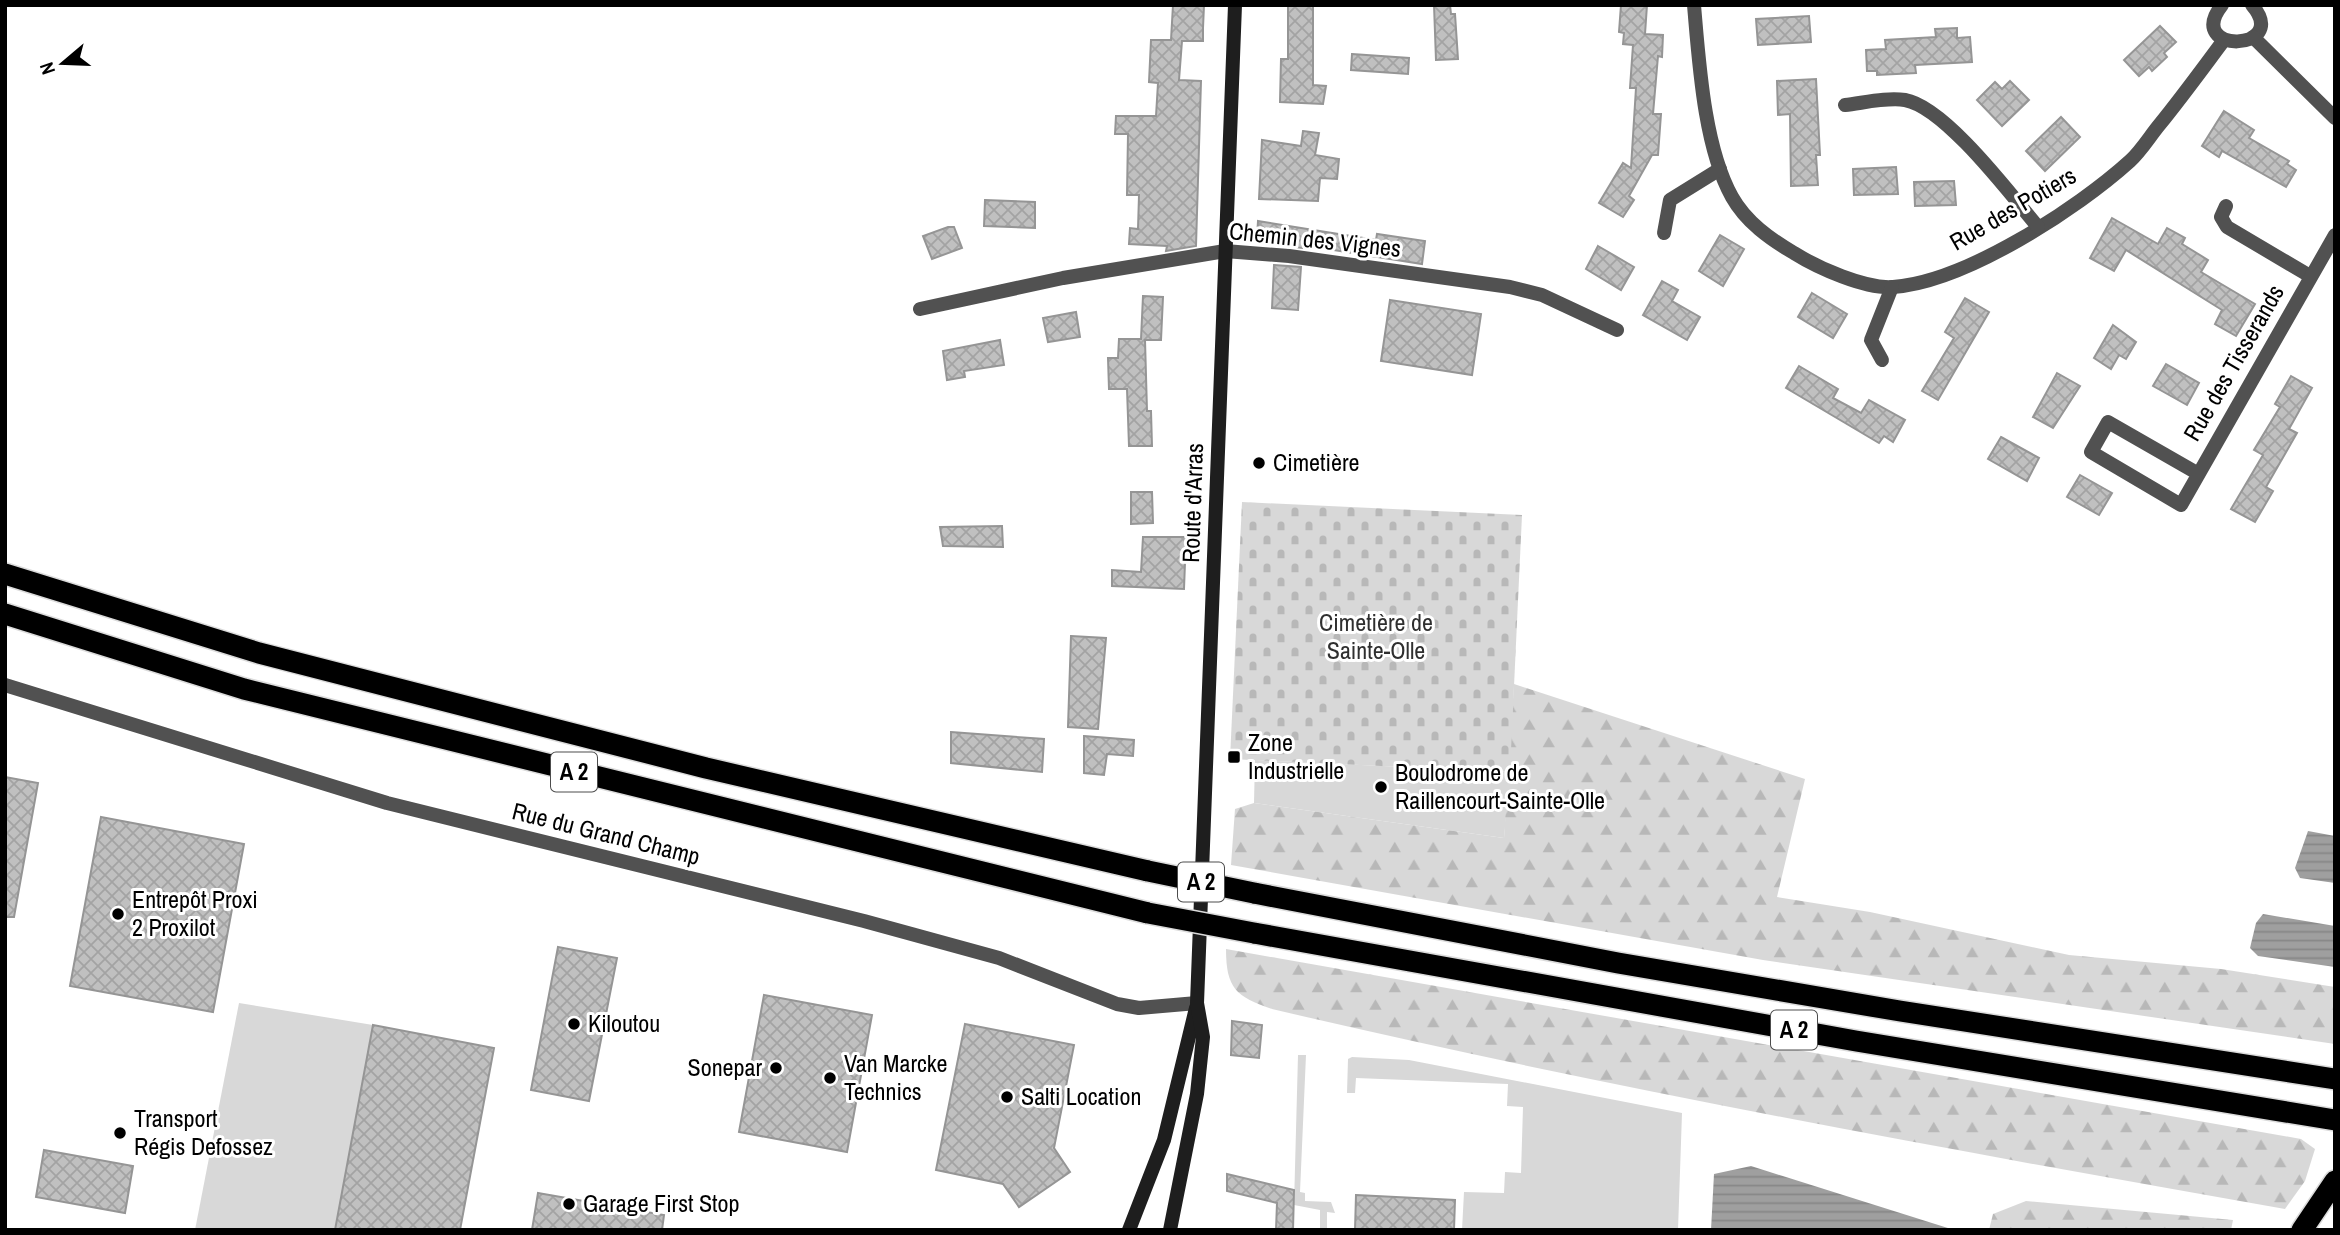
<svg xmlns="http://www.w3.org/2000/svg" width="2340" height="1235" font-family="'Archivo Narrow',sans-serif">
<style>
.green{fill:#d8d8d8}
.forest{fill:url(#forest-firs)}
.cemetery{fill:url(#cemetery-stones)}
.water{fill:url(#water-rules)}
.building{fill:url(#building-cross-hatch);stroke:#959595;stroke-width:2}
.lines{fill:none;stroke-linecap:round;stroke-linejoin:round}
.highway-casing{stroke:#dbdbdb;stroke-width:24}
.street{stroke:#515151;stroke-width:14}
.secondary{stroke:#1e1e1e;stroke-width:14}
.highway{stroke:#000;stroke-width:21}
.highway-bridge-casing{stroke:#dbdbdb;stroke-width:24;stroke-linecap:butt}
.highway-bridge{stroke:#000;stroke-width:21}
.poi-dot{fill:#000;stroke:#fff;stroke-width:2.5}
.labels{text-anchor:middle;stroke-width:6;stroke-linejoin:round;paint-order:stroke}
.shield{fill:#fff;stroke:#4c4c4c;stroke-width:2}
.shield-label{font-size:23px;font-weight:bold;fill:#000}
.street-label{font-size:24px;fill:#000;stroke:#fff}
.poi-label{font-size:24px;fill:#000;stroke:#fff;text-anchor:start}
.park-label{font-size:24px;fill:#2f2f2f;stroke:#fff}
</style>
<defs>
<pattern id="forest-firs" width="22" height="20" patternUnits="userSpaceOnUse" patternTransform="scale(1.75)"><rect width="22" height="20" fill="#d8d8d8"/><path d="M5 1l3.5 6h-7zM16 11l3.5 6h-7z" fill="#b8b8b8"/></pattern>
<pattern id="cemetery-stones" width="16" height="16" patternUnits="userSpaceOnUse" patternTransform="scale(1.75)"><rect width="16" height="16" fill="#d8d8d8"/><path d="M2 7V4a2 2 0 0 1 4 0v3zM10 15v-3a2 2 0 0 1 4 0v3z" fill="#b8b8b8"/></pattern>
<pattern id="water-rules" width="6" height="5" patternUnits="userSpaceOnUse" patternTransform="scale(1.75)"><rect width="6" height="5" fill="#9f9f9f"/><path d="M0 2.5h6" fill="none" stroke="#878787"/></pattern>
<pattern id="building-cross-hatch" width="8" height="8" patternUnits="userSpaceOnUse" patternTransform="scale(1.75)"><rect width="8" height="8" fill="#c0c0c0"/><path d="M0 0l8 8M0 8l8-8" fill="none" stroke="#a3a3a3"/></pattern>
</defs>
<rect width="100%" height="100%" fill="#fff"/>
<!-- green -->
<g class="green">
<polygon points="1255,760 1510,772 1504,838 1254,803"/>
<polygon points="239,1003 373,1025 335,1230 195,1230"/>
<polygon points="1298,1055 1306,1055 1300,1192 1305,1193 1305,1201 1331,1202 1335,1213 1327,1212 1327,1230 1320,1230 1320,1210 1294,1205"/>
<polygon points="1352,1057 1409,1060 1682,1113 1678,1230 1462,1230 1464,1192 1504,1193 1505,1172 1521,1173 1523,1107 1507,1106 1508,1084 1356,1078 1355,1093 1347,1093 1348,1059"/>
</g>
<!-- forest -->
<g class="forest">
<polygon points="1514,684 1805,779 1777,897 1870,912 2069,955 2221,969 2335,987 2335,1044 1763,960 1231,865 1235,809 1254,803 1504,838"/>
<path d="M1226 949 2301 1139 2315 1149 2305 1181 2285 1209C1946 1149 1607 1088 1272 1009 1236 997 1226 988 1226 949Z"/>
<polygon points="2026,1201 2233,1220 2231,1230 1989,1230 1993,1214"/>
</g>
<!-- cemetery -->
<polygon class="cemetery" points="1242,502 1522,515 1510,772 1230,759"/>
<!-- water -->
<g class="water">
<polygon points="2308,831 2335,836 2335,883 2300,878 2295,868"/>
<polygon points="2263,914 2335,926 2335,967 2258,956 2250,948 2256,923"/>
<polygon points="1751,1166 1951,1229 1951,1230 1711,1230 1714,1174"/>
</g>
<!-- building -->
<g class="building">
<polygon points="1173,5 1204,5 1203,28 1203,41 1182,41 1179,80 1201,81 1196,246 1166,251 1167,246 1129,244 1130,228 1138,229 1139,195 1127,195 1128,134 1115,134 1116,116 1156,116 1158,83 1149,82 1151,40 1171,40"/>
<polygon points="1288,5 1313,5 1313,85 1326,86 1323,104 1280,102 1281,59 1288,59"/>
<polygon points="1434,5 1450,5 1451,14 1455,14 1458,59 1436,60"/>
<polygon points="1621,5 1647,5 1645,34 1663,35 1662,57 1658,56 1653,114 1661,114 1658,155 1652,155 1629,196 1634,200 1623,217 1599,203 1623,163 1631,168 1636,88 1630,88 1633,45 1623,44 1624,33 1619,32"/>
<polygon points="1809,16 1811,42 1758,45 1756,19"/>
<polygon points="2160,26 2176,42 2164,53 2167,57 2152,71 2149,67 2139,76 2124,60"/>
<polygon points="1957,28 1957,38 1970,37 1972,62 1915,65 1916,73 1877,75 1877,71 1867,71 1866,50 1886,49 1885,40 1936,37 1935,29"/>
<polygon points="1352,54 1409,58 1408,74 1351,70"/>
<polygon points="1816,79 1820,155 1816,155 1818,185 1791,186 1790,114 1778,115 1777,81"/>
<polygon points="2010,81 2029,100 2002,126 1977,100 1995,82 2002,89"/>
<polygon points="2224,111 2254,130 2249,138 2289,161 2287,164 2296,170 2286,187 2222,151 2219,157 2202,146"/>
<polygon points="2061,117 2080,137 2045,171 2026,151"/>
<polygon points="1303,131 1319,133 1315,155 1339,159 1337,179 1320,178 1318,201 1259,199 1262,140 1301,146"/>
<polygon points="1896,167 1898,194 1854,195 1853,169"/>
<polygon points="1954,181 1956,205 1915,206 1914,182"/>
<polygon points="985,200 1035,202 1035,228 984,226"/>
<polygon points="2112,218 2158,244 2167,228 2185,238 2182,244 2208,260 2201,272 2255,304 2236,336 2215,324 2222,310 2126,250 2114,271 2090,258"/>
<polygon points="1258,221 1376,240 1377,234 1425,241 1422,264 1302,245 1302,248 1275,245 1276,241 1257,238"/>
<polygon points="948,227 954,227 962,248 932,259 923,236"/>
<polygon points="1720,235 1744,249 1723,286 1699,271"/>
<polygon points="1598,246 1634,267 1621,290 1586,269"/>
<polygon points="1274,265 1301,267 1298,310 1272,308"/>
<polygon points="1662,281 1678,290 1672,301 1700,317 1687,340 1643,315"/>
<polygon points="1812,293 1847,314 1833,338 1798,317"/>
<polygon points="1143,296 1163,297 1161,340 1145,340 1147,411 1151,411 1152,446 1129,446 1127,389 1109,389 1108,358 1118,358 1119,339 1141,339"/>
<polygon points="1965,298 1989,312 1938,400 1922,391 1954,338 1945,332"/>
<polygon points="1390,300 1481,314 1472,375 1381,361"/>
<polygon points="1076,312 1080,337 1048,342 1043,318"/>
<polygon points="2113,325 2136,342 2126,359 2119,355 2111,369 2094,358"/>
<polygon points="1000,340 1004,365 964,371 965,377 947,380 943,351"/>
<polygon points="2166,364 2199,383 2187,405 2153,386"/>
<polygon points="1799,366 1838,389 1833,398 1861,413 1869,400 1905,420 1893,442 1884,436 1879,443 1786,388"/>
<polygon points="2057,373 2080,386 2053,428 2033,417"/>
<polygon points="2291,376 2312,388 2289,429 2297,433 2266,487 2273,491 2255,522 2231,509 2263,455 2254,450 2280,407 2275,404"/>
<polygon points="2001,437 2039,458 2027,481 1988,459"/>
<polygon points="2080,475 2112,493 2099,515 2067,497"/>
<polygon points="1131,492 1152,492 1153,523 1131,524"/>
<polygon points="1002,526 1003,547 943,546 940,527"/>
<polygon points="1143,537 1186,537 1184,589 1112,586 1112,570 1141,572"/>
<polygon points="1071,636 1106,638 1098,729 1068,727"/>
<polygon points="951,732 1044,739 1042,772 951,763"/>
<polygon points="1084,736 1134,740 1133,756 1107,754 1104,775 1084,773"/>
<polygon points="5,777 38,783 14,917 5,917"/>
<polygon points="101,817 244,844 213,1012 70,986"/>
<polygon points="558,947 617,958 589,1101 531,1090"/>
<polygon points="764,995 872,1015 847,1152 739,1132"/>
<polygon points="1232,1021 1262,1025 1259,1058 1231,1055"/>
<polygon points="965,1024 1074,1045 1054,1148 1070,1172 1019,1207 1003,1184 936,1170"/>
<polygon points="373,1025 494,1048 460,1230 335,1230"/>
<polygon points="44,1150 133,1166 125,1213 36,1197"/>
<polygon points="1227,1174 1294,1190 1293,1230 1276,1230 1277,1203 1227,1191"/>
<polygon points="538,1193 664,1215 662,1230 532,1230"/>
<polygon points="1356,1195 1455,1200 1454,1230 1355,1230"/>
</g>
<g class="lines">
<defs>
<g id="highway">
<polyline points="5,574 259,653 706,768 1148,871"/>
<polyline points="5,614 244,689 1148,913"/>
<polyline points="1254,893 1618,963 1900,1011 2335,1079"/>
<polyline points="1254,933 1856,1041 2335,1120"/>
<polyline points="2302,1230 2335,1181"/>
</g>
</defs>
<!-- highway casing -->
<use href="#highway" class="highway-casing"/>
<!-- street -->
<g class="street">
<path d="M1694 5C1699 62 1704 147 1732 197 1746 222 1770 239 1794 253 1818 268 1865 289 1893 287 1965 282 2077 209 2130 161 2141 151 2150 136 2160 124 2182 97 2203 68 2224 40"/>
<path d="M2222 5C2183 55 2292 52 2252 5"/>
<polyline points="2253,37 2335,118"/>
<path d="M1845 105C1863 103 1887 97 1905 100 1945 107 2011 195 2038 227"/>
<polyline points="2226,206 2221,217 2227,227 2310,276"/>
<polyline points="1664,233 1670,200 1720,169"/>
<polyline points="920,309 1063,278 1225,251 1289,256 1510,287 1542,295 1617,330"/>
<polyline points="1882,360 1871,340 1892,287"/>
<polyline points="2197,473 2108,422 2091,452 2181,505 2335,235"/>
<polyline points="5,685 387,803 864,921 999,958 1117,1004 1139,1008 1197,1003"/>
</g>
<!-- secondary -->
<g class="secondary">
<polyline points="1129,1230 1164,1140 1196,1008"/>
<polyline points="1170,1230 1197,1094 1203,1037 1197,1003 1235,5"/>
</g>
<!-- highway -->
<use href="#highway" class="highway"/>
<defs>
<g id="highway-bridge">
<polyline points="1148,871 1254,893"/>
<polyline points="1148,913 1254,933"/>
</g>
</defs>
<!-- highway-bridge casing -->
<use href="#highway-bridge" class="highway-bridge-casing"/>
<!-- highway-bridge -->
<use href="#highway-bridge" class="highway-bridge"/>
</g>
<!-- markers -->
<g class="poi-dot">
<circle cx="1259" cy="463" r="7"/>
<rect x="1227" y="750" width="14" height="14" rx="3.5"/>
<circle cx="1381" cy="787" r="7"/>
<circle cx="118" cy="914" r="7"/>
<circle cx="574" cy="1024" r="7"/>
<circle cx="776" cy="1068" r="7"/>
<circle cx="830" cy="1078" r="7"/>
<circle cx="1007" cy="1097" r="7"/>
<circle cx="120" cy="1133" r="7"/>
<circle cx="569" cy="1204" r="7"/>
</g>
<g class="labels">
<!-- shield labels -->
<g class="shield">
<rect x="551" y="752.5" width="46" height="39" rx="5"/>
<rect x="1178" y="862.5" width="46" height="39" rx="5"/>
<rect x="1771" y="1010.5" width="46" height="39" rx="5"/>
</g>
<g class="shield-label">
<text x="574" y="780">A 2</text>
<text x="1201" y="890">A 2</text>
<text x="1794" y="1038">A 2</text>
</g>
<!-- street labels -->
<g class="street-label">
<text transform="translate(2013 209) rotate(-30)" y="8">Rue des Potiers</text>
<text transform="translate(1315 240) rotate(6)" y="8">Chemin des Vignes</text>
<text transform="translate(2234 363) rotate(-60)" y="8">Rue des Tisserands</text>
<text transform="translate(1193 503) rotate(-88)" y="8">Route d'Arras</text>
<text transform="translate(606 834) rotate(14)" y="8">Rue du Grand Champ</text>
</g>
<!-- poi labels -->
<g class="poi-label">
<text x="1273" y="471">Cimetière</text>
<text x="1248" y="751">Zone<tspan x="1248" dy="28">Industrielle</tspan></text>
<text x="1395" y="781">Boulodrome de<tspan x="1395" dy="28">Raillencourt-Sainte-Olle</tspan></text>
<text x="132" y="908">Entrepôt Proxi<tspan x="132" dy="28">2 Proxilot</tspan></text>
<text x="588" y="1032">Kiloutou</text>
<text x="844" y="1072">Van Marcke<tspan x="844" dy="28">Technics</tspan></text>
<text x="762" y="1076" text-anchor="end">Sonepar</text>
<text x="1021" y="1105">Salti Location</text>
<text x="134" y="1127">Transport<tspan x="134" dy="28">Régis Defossez</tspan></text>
<text x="583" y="1212">Garage First Stop</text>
</g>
<!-- park labels -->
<g class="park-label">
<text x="1376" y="631">Cimetière de<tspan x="1376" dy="28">Sainte-Olle</tspan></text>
</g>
</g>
<!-- border -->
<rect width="2340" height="1235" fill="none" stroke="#000000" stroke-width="14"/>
<!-- north arrow -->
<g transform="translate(63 63) rotate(251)" stroke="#ffffff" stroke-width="5" paint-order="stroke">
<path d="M0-5L12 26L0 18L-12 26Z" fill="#000000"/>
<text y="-10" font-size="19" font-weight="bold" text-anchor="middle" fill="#000000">N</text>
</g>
</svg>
